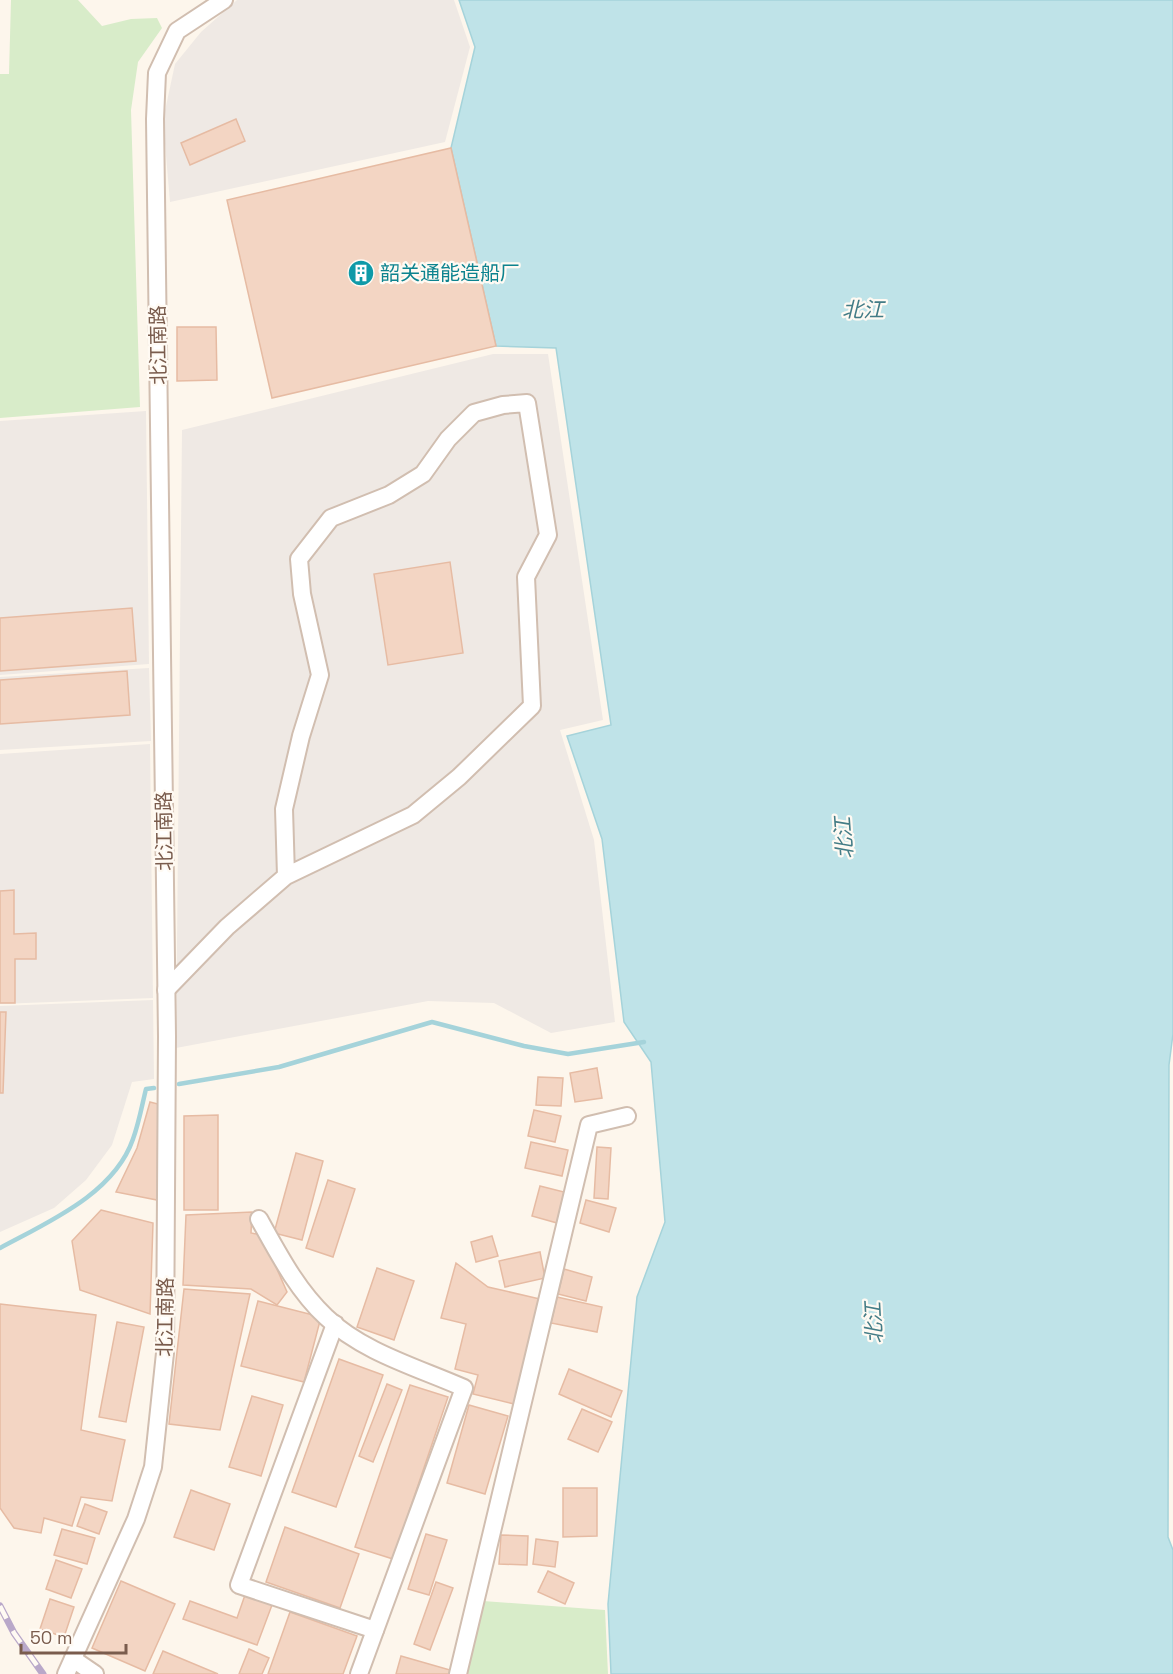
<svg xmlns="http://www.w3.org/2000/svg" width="1173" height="1674" font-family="'Space Grotesk','Noto Sans SC',sans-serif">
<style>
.industrial{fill:#efe9e4}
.green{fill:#d8ecc9}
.water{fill:#bfe3e8;stroke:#a5d3da;stroke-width:1.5}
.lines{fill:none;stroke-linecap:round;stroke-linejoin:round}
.stream{stroke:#a5d3da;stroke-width:4.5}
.building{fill:#f3d5c3;stroke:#e6bba3;stroke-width:1.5}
.minor-casing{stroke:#d1beb0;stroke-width:20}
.minor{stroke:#fff;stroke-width:16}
.rail-casing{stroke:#b9a8c9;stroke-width:7}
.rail{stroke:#fffaf3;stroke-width:4.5;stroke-dasharray:14;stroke-linecap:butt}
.labels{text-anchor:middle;stroke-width:4.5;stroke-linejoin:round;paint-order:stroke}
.culture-label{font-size:20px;fill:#0d838f;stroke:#fffaf3;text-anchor:start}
.street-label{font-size:20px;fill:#7a5c4d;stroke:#fffaf3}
.water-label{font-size:21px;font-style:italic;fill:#437c86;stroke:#fffaf3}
</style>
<rect width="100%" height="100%" fill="#fdf6ec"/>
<!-- industrial -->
<g class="industrial">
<polygon points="237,0 454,0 470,47 445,142 170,202 163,120 175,64 201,32"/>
<polygon points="493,354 548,354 603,720 560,730 594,840 615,1022 551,1033 494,1003 428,1001 176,1048 182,430"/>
<polygon points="146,411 149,664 0,675 0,421"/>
<polygon points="149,668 151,741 0,750 0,677"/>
<polygon points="150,744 153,998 0,1004 0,754"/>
<polygon points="153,1000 154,1079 132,1082 112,1145 86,1180 54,1208 0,1232 0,1006"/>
</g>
<!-- green -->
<g class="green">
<polygon points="11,0 78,0 102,26 131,19 157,18 162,28 138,62 131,110 140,407 0,418 0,74 9,74"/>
<polygon points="483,1601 605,1610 608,1674 464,1674"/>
</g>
<!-- water -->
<polygon class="water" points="459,0 1173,0 1173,1034 1169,1065 1168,1537 1173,1550 1173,1674 611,1674 608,1604 637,1297 665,1222 651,1062 624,1022 602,839 567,736 611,725 556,348 496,346 451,148 475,47"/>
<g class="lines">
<!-- stream -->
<g class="stream">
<polyline points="179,1084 279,1067 432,1022 524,1046 568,1054 644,1042"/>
<path d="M0 1248C48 1222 114 1194 133 1139 139 1123 142 1105 146 1089L154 1088"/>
</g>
</g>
<!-- building -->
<g class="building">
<polygon points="236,119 245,141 190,165 181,143"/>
<polygon points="451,148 496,346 272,398 227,200"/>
<polygon points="177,327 216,327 217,380 177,381"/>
<polygon points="450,562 463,653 388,665 374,574"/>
<polygon points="132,608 136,661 0,671 0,618"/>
<polygon points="127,671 130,715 0,724 0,680"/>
<polygon points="14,890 14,934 36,933 36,959 15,959 15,1003 0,1003 0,891"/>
<polygon points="0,1012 6,1012 3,1093 0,1093"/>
<polygon points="597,1068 602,1098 575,1102 570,1073"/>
<polygon points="538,1077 563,1078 561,1106 536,1105"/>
<polygon points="150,1102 158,1104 157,1200 116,1192 137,1148"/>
<polygon points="534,1110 561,1116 555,1142 528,1136"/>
<polygon points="218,1115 218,1210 184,1210 184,1116"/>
<polygon points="531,1142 568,1150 562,1176 525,1168"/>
<polygon points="597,1147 611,1148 608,1199 594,1198"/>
<polygon points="296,1153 323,1161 302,1240 274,1233"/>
<polygon points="328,1180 355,1189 333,1257 306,1248"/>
<polygon points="540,1186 564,1192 557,1223 532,1216"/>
<polygon points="586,1200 616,1208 609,1232 580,1223"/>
<polygon points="101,1210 153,1223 150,1314 80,1290 72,1241"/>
<polygon points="252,1212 251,1233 262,1235 287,1292 277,1305 251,1289 183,1285 186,1215"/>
<polygon points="492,1236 498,1256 476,1262 471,1242"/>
<polygon points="540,1252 545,1278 505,1287 499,1261"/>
<polygon points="456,1263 488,1287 540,1299 514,1404 473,1394 478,1375 455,1369 466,1324 441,1318"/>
<polygon points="377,1268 414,1281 394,1340 357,1327"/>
<polygon points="564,1269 592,1277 586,1301 558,1294"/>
<polygon points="184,1289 250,1294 220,1430 169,1424"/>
<polygon points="557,1297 602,1307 597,1332 551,1323"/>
<polygon points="258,1301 321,1317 304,1382 241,1366"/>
<polygon points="0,1304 96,1315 81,1430 125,1440 112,1501 81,1497 72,1526 44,1518 41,1533 14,1528 0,1508"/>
<polygon points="117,1322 144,1327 126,1422 99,1417"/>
<polygon points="339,1359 383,1375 336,1507 292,1492"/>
<polygon points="569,1369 622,1391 611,1417 559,1394"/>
<polygon points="387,1384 402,1390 373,1462 359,1456"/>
<polygon points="410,1385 448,1397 393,1559 355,1547"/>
<polygon points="252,1396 283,1405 261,1476 229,1467"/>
<polygon points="469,1405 508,1416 485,1494 447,1483"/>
<polygon points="582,1409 612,1422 598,1452 568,1439"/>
<polygon points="563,1488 597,1488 597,1536 563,1537"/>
<polygon points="191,1490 230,1504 214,1550 174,1537"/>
<polygon points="85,1504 107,1512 99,1534 77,1526"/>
<polygon points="285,1527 359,1554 340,1608 266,1582"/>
<polygon points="62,1529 95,1538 87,1564 54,1555"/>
<polygon points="426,1534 447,1540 429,1595 408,1589"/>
<polygon points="501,1535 528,1536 527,1565 499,1564"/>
<polygon points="536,1539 558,1542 555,1567 533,1564"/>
<polygon points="56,1560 82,1569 71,1598 46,1589"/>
<polygon points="548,1571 574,1583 565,1604 538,1592"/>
<polygon points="121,1581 175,1604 145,1671 92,1648"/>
<polygon points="436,1582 453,1588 430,1650 414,1644"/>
<polygon points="245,1595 272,1605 257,1645 183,1619 190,1601 237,1618"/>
<polygon points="50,1599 74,1607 64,1637 40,1629"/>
<polygon points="290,1612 357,1636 343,1674 268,1674"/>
<polygon points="249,1649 269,1658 262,1674 239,1674"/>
<polygon points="163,1651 218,1674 153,1674"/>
<polygon points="401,1656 450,1670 449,1674 396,1674"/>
</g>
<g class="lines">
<defs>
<g id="minor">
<polyline points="166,990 227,927 286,876 413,815 459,777 532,706 526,577 548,535 527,403 503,405 474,413 448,439 423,474 389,495 331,518 299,559 302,594 320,675 301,736 284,809 286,876"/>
<path d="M259 1219C278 1253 297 1290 326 1317 362 1352 419 1368 464 1388L359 1674"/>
<polyline points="335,1324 239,1585 375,1630"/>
<polyline points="73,1659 95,1674"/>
<polyline points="66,1674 136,1519 153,1467 165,1353 167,1036 155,119 157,73 177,31 224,0"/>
<polyline points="458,1674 589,1125 627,1116"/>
</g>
</defs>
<!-- minor casing -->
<use href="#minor" class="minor-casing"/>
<!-- minor -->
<use href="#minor" class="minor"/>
<defs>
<polyline id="rail" points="0,1606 14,1633 43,1674"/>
</defs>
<!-- rail casing -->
<use href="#rail" class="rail-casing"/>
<!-- rail -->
<use href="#rail" class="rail"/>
</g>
<!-- icons -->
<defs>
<symbol id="building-disc" viewBox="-11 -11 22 22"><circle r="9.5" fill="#0f9aa8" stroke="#fffaf3"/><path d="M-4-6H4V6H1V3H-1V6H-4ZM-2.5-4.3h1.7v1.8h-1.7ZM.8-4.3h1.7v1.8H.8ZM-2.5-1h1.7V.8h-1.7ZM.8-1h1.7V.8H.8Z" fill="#fff"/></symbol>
</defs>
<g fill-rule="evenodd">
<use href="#building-disc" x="346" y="258" width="30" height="30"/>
</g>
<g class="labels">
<!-- culture labels -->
<g class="culture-label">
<text x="380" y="280">韶关通能造船厂</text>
</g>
<!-- street labels -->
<g class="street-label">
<text transform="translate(158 345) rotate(-91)" y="7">北江南路</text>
<text transform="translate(164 831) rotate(-91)" y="7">北江南路</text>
<text transform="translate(165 1317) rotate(-89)" y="7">北江南路</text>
</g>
<!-- water labels -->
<g class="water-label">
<text x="863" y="317">北江</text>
<text transform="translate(844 838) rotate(-94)" y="7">北江</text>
<text transform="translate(874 1323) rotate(-93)" y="7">北江</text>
</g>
</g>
<!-- scale -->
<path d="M21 1644v9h105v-9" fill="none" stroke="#7a5c4d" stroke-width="3"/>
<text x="30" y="1644" font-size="18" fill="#7a5c4d" stroke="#fffaf3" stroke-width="4.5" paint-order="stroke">50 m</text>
</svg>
